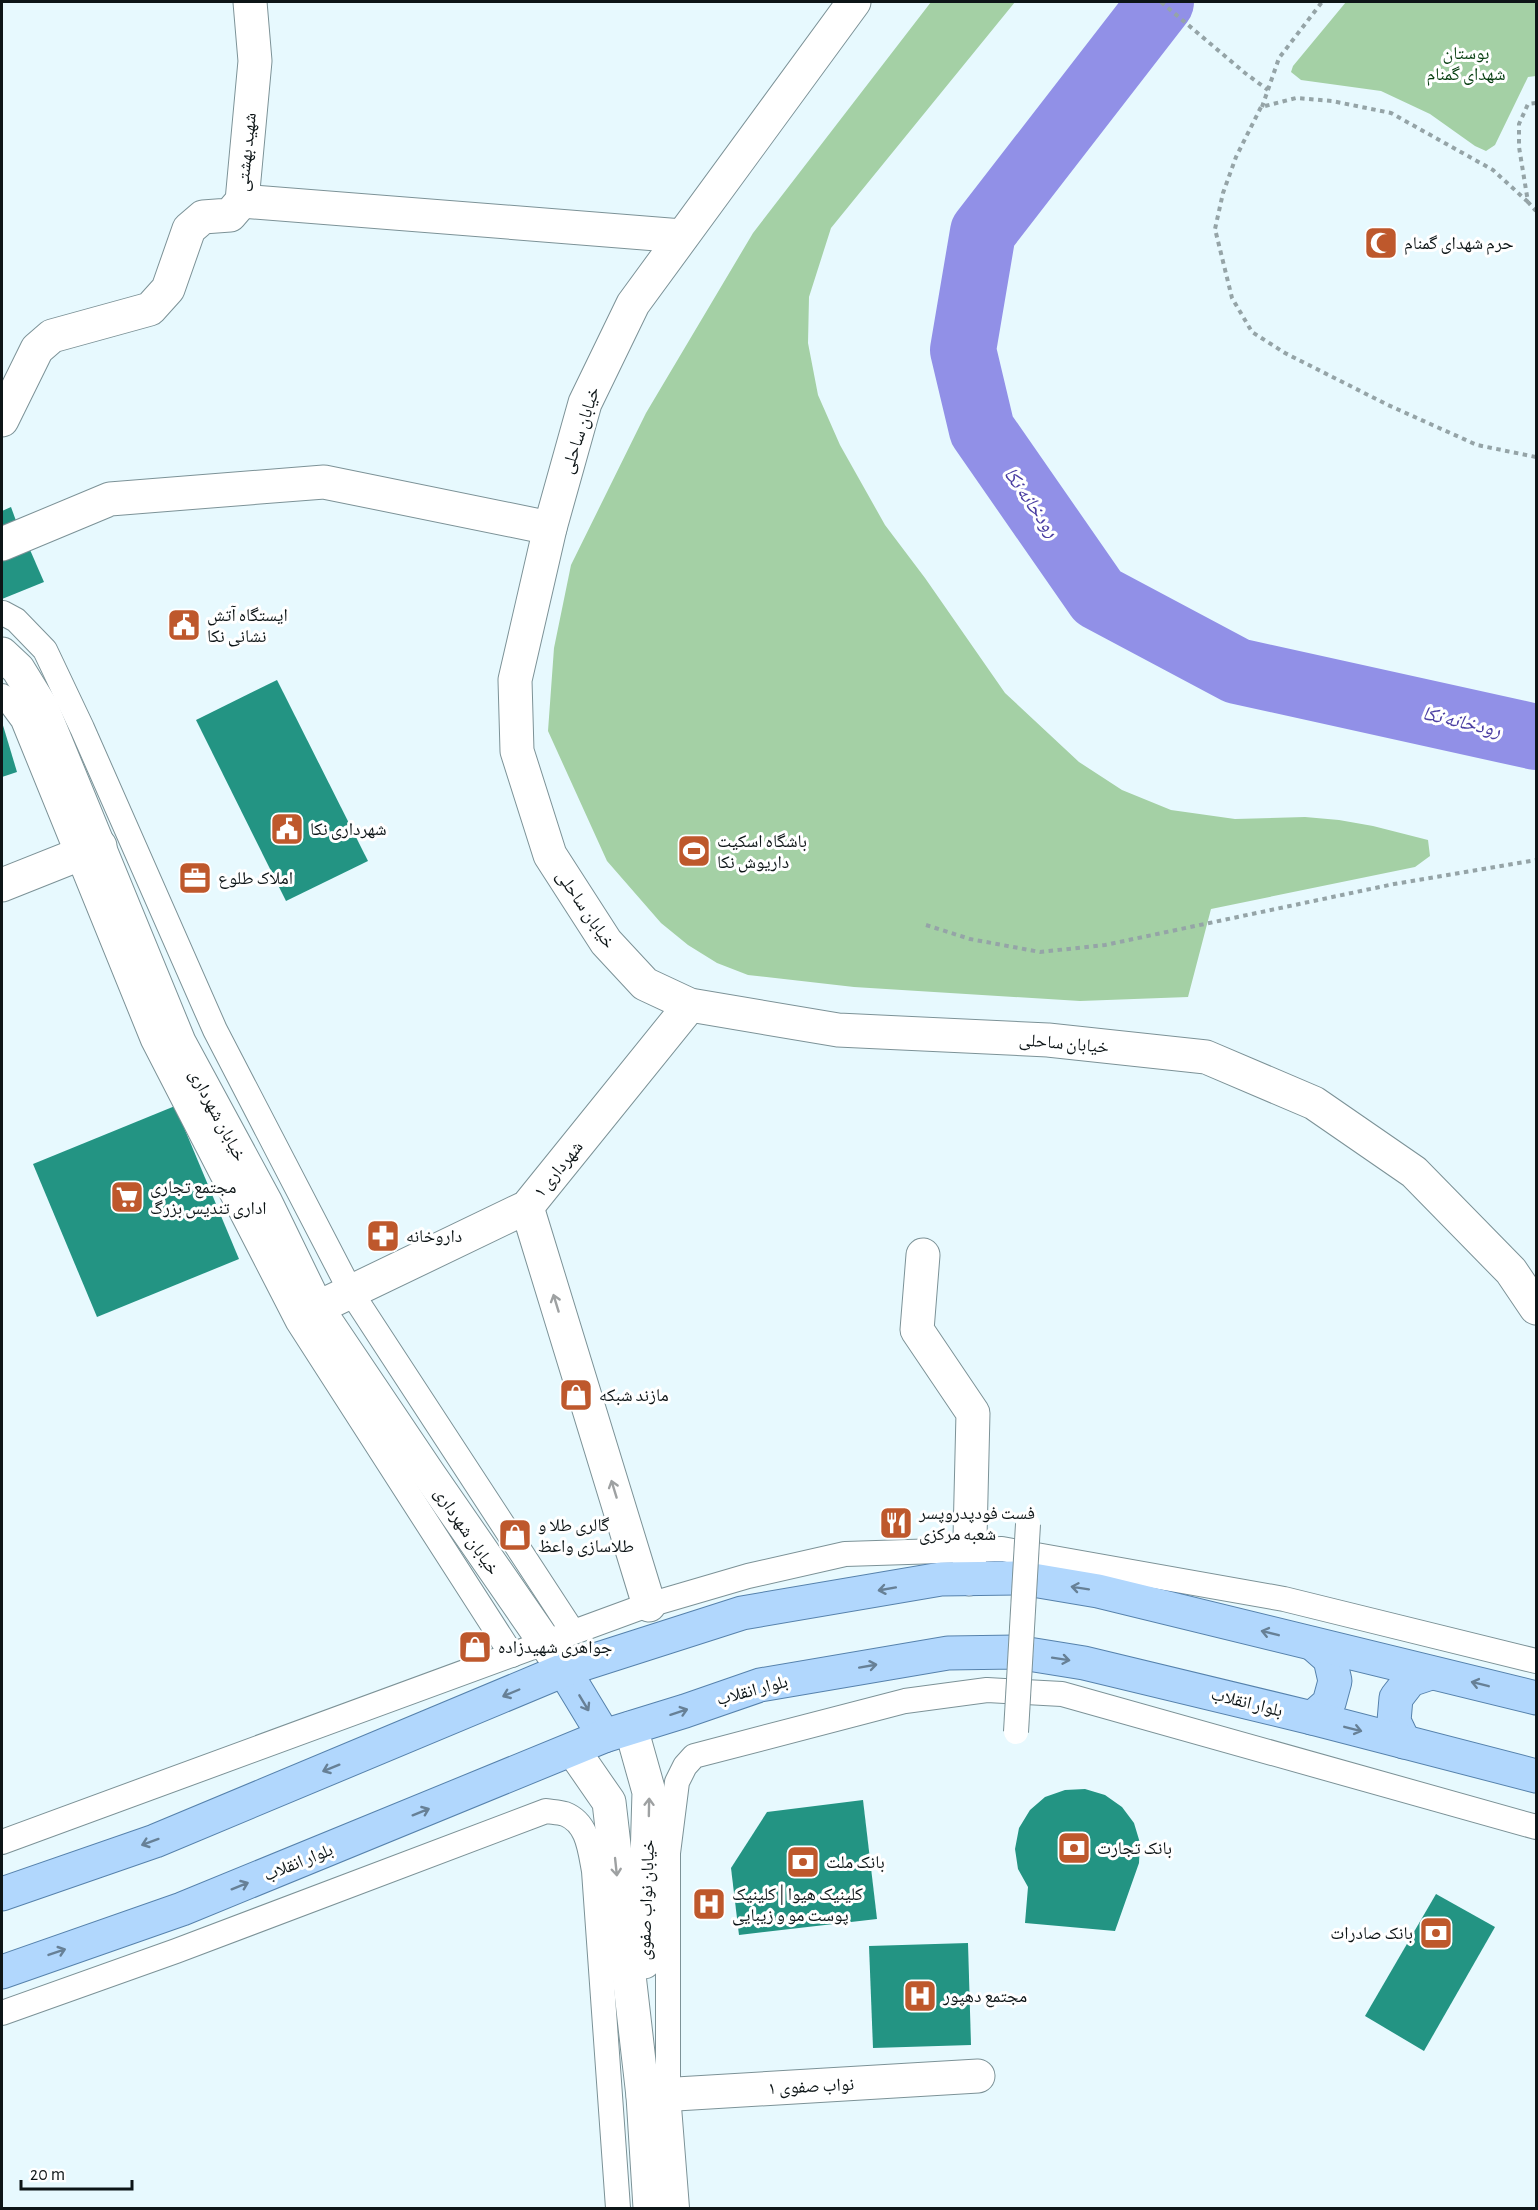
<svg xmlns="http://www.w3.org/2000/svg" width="1538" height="2210" font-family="'Alegreya Sans','Noto Naskh Arabic',sans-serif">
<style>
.green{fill:#a4d0a5}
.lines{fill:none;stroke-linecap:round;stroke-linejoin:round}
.river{stroke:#9190e7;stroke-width:66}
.building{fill:#239483}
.pedestrian-casing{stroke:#7c9297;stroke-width:26}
.minor-casing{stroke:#7c9297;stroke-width:35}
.tertiary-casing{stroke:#7c9297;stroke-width:35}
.secondary-casing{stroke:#7c9297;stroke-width:35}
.primary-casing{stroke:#5682ac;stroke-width:35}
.path{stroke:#95a4a7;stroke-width:4;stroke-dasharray:4.5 4.5;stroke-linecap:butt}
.pedestrian{stroke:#fff;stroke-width:24}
.minor{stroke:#fff;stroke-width:33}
.tertiary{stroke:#fff;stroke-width:33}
.secondary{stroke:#fff;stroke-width:33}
.primary{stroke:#b1d7fd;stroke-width:33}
.pedestrian-bridge-casing{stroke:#7c9297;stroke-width:26;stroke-linecap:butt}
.pedestrian-bridge{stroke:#fff;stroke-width:24}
.oneway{stroke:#9ea1a2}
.oneway2{stroke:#678096}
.labels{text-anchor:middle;stroke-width:6;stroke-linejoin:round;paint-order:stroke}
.park-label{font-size:18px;fill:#063e10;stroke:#fff}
.street-label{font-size:18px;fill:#0d1517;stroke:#fff}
.poi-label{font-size:18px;fill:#0d1517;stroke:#fff;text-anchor:start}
.water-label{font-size:20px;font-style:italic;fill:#4a3ea2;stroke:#fff}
</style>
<rect width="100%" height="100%" fill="#e7f9fe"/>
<!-- green -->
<g class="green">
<polygon points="931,2 1015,2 831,228 809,297 808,343 818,395 840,445 885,525 925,578 1005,693 1079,762 1122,790 1171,810 1235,819 1305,817 1339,820 1373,826 1428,840 1430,856 1415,867 1211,909 1188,997 1080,1001 854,987 748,975 717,963 688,945 661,923 607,861 548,731 554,648 571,565 646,413 753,233"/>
<polygon points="1346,2 1536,2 1536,76 1528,77 1495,145 1486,151 1475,146 1430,114 1381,91 1301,80 1291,72 1293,66"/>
</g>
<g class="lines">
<!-- river -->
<polyline class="river" points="1161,2 983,232 963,350 982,430 1098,597 1237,671 1536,737"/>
</g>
<!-- building -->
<g class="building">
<polygon points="11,507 19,529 2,537 2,511"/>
<polygon points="27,543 44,582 2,599 2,554"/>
<polygon points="277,680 368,861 286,901 196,720"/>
<polygon points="2,722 17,772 2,777"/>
<polygon points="175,1106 239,1259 97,1317 33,1164"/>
<polygon points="1085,1789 1105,1795 1122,1807 1134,1823 1140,1843 1139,1863 1115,1931 1025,1923 1028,1887 1018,1869 1015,1849 1019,1828 1030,1810 1045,1797 1065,1790"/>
<polygon points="863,1800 877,1919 739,1935 731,1868 767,1812"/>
<polygon points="1436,1894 1495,1927 1424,2051 1365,2016"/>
<polygon points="968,1943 971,2045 873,2048 869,1946"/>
</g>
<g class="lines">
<defs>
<g id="pedestrian">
<polyline points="3,613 16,620 45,650 82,728 215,1030 351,1292 573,1632"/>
<polyline points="2,696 9,701 23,720 153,1040 298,1322 512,1655"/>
<polyline points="2,1842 642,1607 748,1576 845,1554 1002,1549 1284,1599 1536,1661"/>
<path d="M2 2013 176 1951 546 1811C551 1812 559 1812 565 1814 588 1823 590 1850 594 1871L618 2208"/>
<polyline points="677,2208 668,2094 668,1853 677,1782 685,1766 694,1756 905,1701 987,1690 1062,1694 1536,1827"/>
</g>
<g id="minor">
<polyline points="242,201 682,236"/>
<polyline points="2,420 37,349 52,336 150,309 168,289 189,229 203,217 230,215 242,201 255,61 250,2"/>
<polyline points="2,544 110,499 324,482 550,528"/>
<polyline points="2,885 100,846"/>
<polyline points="527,1207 649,1605"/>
<polyline points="923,1255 917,1330 973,1413 969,1579"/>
<polyline points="317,1308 527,1207 690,1005"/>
<polyline points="643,2096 978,2076"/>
</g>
<g id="tertiary">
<polyline points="854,2 633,304 585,403 550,528 515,680 517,751 550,855 606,942 645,984 690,1005 838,1030 1048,1040 1206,1057 1314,1103 1414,1172 1511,1271 1536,1308"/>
<polyline points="2,654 18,669 42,708 179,1042 265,1201 317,1308 428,1473 564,1670"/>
</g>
<g id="secondary">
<polyline points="631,1728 649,1792 644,1962"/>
<polyline points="573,1750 609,1802 643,2096 650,2208"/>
</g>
<g id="primary">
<polyline points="564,1670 604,1736"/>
<polyline points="1312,1718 1329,1703 1335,1681 1330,1659 1313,1644"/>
<polyline points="1404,1742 1394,1721 1396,1698 1410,1680 1431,1673"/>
<polyline points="2,1894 155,1841 564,1670 742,1613 941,1579 1021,1578 1098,1591 1536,1698"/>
<polyline points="2,1972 182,1909 604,1736 685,1711 760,1685 948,1653 1016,1652 1084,1663 1312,1718 1536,1776"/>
</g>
</defs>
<!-- pedestrian casing -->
<use href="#pedestrian" class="pedestrian-casing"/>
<!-- minor casing -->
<use href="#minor" class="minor-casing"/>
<!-- tertiary casing -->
<use href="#tertiary" class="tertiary-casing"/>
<!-- secondary casing -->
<use href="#secondary" class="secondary-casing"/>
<!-- primary casing -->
<use href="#primary" class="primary-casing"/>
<!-- path -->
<g class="path">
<polyline points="1161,2 1245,73 1268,90"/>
<polyline points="1536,103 1528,104 1519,124 1519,147 1528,202 1536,211"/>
<polyline points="1262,107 1279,58 1322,2"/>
<polyline points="1528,202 1493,170 1391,113 1332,101 1296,98 1261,107 1236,157 1223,193 1215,229 1232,298 1252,332 1285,353 1388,405 1477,445 1536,457"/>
<polyline points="926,925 970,939 1040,952 1105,945 1394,884 1536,860"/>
</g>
<!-- pedestrian -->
<use href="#pedestrian" class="pedestrian"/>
<!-- minor -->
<use href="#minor" class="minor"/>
<!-- tertiary -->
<use href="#tertiary" class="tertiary"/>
<!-- secondary -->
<use href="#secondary" class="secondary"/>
<!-- primary -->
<use href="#primary" class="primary"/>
<defs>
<polyline id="pedestrian-bridge" points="1016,1732 1028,1524"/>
</defs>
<!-- pedestrian-bridge casing -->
<use href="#pedestrian-bridge" class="pedestrian-bridge-casing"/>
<!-- pedestrian-bridge -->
<use href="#pedestrian-bridge" class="pedestrian-bridge"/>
</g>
<!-- one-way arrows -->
<defs><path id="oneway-shaft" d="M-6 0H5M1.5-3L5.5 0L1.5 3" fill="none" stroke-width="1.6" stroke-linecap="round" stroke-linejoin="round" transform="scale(1.5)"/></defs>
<g class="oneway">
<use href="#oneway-shaft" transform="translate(556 1303) rotate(-107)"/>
<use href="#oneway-shaft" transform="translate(614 1489) rotate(-107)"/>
<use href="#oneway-shaft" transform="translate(649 1807) rotate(-89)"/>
<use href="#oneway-shaft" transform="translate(616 1867) rotate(84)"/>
</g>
<g class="oneway2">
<use href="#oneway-shaft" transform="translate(1080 1588) rotate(-171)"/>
<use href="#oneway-shaft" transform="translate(887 1589) rotate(170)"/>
<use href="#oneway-shaft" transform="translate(1270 1633) rotate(-166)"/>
<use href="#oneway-shaft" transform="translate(1061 1659) rotate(9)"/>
<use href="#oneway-shaft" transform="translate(868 1666) rotate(-10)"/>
<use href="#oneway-shaft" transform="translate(1480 1684) rotate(-166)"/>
<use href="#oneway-shaft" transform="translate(511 1693) rotate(157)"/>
<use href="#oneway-shaft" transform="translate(584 1703) rotate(59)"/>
<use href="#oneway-shaft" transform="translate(679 1712) rotate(-18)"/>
<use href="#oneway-shaft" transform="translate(1353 1729) rotate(14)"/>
<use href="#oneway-shaft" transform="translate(331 1768) rotate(158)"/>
<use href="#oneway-shaft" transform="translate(421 1812) rotate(-22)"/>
<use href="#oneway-shaft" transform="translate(150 1842) rotate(160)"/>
<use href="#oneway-shaft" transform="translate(240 1886) rotate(-22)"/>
<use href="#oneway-shaft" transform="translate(57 1952) rotate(-19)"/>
</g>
<!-- icons -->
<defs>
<symbol id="mosque-square" viewBox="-11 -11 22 22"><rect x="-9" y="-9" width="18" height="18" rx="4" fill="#be582c" stroke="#fff"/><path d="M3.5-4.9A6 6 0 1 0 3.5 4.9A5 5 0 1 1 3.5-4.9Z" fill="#fff"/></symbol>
<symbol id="civic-square" viewBox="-11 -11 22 22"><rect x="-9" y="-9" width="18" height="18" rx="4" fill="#be582c" stroke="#fff"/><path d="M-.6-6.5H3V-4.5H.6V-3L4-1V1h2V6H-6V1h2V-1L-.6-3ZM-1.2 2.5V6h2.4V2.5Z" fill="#fff"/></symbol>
<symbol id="stadium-square" viewBox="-11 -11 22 22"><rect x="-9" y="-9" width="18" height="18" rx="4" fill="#be582c" stroke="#fff"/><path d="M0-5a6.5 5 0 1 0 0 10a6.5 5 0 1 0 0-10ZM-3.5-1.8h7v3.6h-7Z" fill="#fff"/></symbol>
<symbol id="office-square" viewBox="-11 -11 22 22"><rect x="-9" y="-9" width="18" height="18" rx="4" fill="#be582c" stroke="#fff"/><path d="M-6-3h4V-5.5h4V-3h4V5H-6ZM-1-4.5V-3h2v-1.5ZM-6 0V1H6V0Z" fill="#fff"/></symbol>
<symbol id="supermarket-square" viewBox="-11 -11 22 22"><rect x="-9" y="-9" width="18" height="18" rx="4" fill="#be582c" stroke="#fff"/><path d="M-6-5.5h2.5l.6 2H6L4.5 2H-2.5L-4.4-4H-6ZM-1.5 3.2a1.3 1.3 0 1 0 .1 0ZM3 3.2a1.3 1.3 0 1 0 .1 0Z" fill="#fff"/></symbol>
<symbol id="pharmacy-square" viewBox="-11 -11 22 22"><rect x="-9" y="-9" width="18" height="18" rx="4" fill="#be582c" stroke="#fff"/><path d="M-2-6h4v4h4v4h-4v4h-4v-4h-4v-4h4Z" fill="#fff"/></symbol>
<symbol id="shop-square" viewBox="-11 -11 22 22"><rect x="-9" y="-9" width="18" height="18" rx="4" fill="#be582c" stroke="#fff"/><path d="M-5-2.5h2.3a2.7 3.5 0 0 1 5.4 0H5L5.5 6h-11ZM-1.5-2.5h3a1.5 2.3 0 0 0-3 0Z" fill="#fff"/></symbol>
<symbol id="restaurant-square" viewBox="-11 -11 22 22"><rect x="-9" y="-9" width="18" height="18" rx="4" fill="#be582c" stroke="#fff"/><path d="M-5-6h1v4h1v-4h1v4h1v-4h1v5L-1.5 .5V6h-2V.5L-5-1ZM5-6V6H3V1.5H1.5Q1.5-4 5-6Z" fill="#fff"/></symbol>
<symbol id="bank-square" viewBox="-11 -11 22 22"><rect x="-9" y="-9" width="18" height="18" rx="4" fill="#be582c" stroke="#fff"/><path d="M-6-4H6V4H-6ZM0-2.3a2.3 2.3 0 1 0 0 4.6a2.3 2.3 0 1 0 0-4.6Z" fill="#fff"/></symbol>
<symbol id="hospital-square" viewBox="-11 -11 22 22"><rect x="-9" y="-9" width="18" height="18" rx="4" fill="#be582c" stroke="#fff"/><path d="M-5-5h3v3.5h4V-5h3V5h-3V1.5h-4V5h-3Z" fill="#fff"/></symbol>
</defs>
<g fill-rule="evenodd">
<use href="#mosque-square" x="1362" y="224" width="38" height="38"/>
<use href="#civic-square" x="165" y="606" width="38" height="38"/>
<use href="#civic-square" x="268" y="810" width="38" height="38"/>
<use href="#stadium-square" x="675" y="832" width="38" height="38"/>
<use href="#office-square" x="176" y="859" width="38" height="38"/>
<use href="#supermarket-square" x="108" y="1178" width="38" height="38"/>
<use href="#pharmacy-square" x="364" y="1217" width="38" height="38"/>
<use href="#shop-square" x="557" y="1376" width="38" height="38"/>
<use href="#restaurant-square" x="877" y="1504" width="38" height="38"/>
<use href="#shop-square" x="496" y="1516" width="38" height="38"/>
<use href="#shop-square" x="456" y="1628" width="38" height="38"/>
<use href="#bank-square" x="1055" y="1829" width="38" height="38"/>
<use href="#bank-square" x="784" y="1843" width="38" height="38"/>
<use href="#hospital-square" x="690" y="1885" width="38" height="38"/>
<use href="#bank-square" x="1417" y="1914" width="38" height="38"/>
<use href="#hospital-square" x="901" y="1977" width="38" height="38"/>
</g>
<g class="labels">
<!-- park labels -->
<g class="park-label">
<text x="1466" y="59">بوستان<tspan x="1466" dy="21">شهدای گمنام</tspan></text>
</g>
<!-- street labels -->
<g class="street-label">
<text transform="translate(246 152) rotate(-84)" y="6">شهید بهشتی</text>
<text transform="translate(580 430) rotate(-72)" y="6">خیابان ساحلی</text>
<text transform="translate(586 909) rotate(56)" y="6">خیابان ساحلی</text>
<text transform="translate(1064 1043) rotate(5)" y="6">خیابان ساحلی</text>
<text transform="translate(218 1115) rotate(62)" y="6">خیابان شهرداری</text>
<text transform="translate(558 1169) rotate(-51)" y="6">شهرداری ۱</text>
<text transform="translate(467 1531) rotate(56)" y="6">خیابان شهرداری</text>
<text transform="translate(752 1690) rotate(-15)" y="6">بلوار انقلاب</text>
<text transform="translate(1247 1702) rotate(14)" y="6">بلوار انقلاب</text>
<text transform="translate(298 1862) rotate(-22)" y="6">بلوار انقلاب</text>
<text transform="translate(646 1900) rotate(-88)" y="6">خیابان نواب صفوی</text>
<text transform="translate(811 2086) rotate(-3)" y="6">نواب صفوی ۱</text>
</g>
<!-- poi labels -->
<g class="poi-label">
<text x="1404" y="249">حرم شهدای گمنام</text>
<text x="207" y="621">ایستگاه آتش<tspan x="207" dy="21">نشانی نکا</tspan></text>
<text x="310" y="835">شهرداری نکا</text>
<text x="717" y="847">باشگاه اسکیت<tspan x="717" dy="21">داریوش نکا</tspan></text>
<text x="218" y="884">املاک طلوع</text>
<text x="150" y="1193">مجتمع تجاری<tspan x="150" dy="21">اداری تندیس بزرگ</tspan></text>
<text x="406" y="1242">داروخانه</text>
<text x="599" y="1401">مازند شبکه</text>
<text x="919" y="1519">فست فودپدروپسر<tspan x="919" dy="21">شعبه مرکزی</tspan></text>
<text x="538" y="1531">گالری طلا و<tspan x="538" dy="21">طلاسازی واعظ</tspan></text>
<text x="498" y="1653">جواهری شهیدزاده</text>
<text x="1097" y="1854">بانک تجارت</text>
<text x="826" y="1868">بانک ملت</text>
<text x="732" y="1900">کلینیک هیوا | کلینیک<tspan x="732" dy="21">پوست مو و زیبایی</tspan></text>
<text x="1413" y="1939" text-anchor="end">بانک صادرات</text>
<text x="943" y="2002">مجتمع دهپور</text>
</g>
<!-- water labels -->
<g class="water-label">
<text transform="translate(1032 502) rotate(55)" y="7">رودخانه نکا</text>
<text transform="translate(1462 721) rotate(13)" y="7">رودخانه نکا</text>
</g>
</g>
<!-- border -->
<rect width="1538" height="2210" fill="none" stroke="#0d1517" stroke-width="6"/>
<!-- scale -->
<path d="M21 2180v9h111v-9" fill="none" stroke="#0d1517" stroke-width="3"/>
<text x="30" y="2180" font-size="18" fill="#0d1517" stroke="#ffffff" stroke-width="4.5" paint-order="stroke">20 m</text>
</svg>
